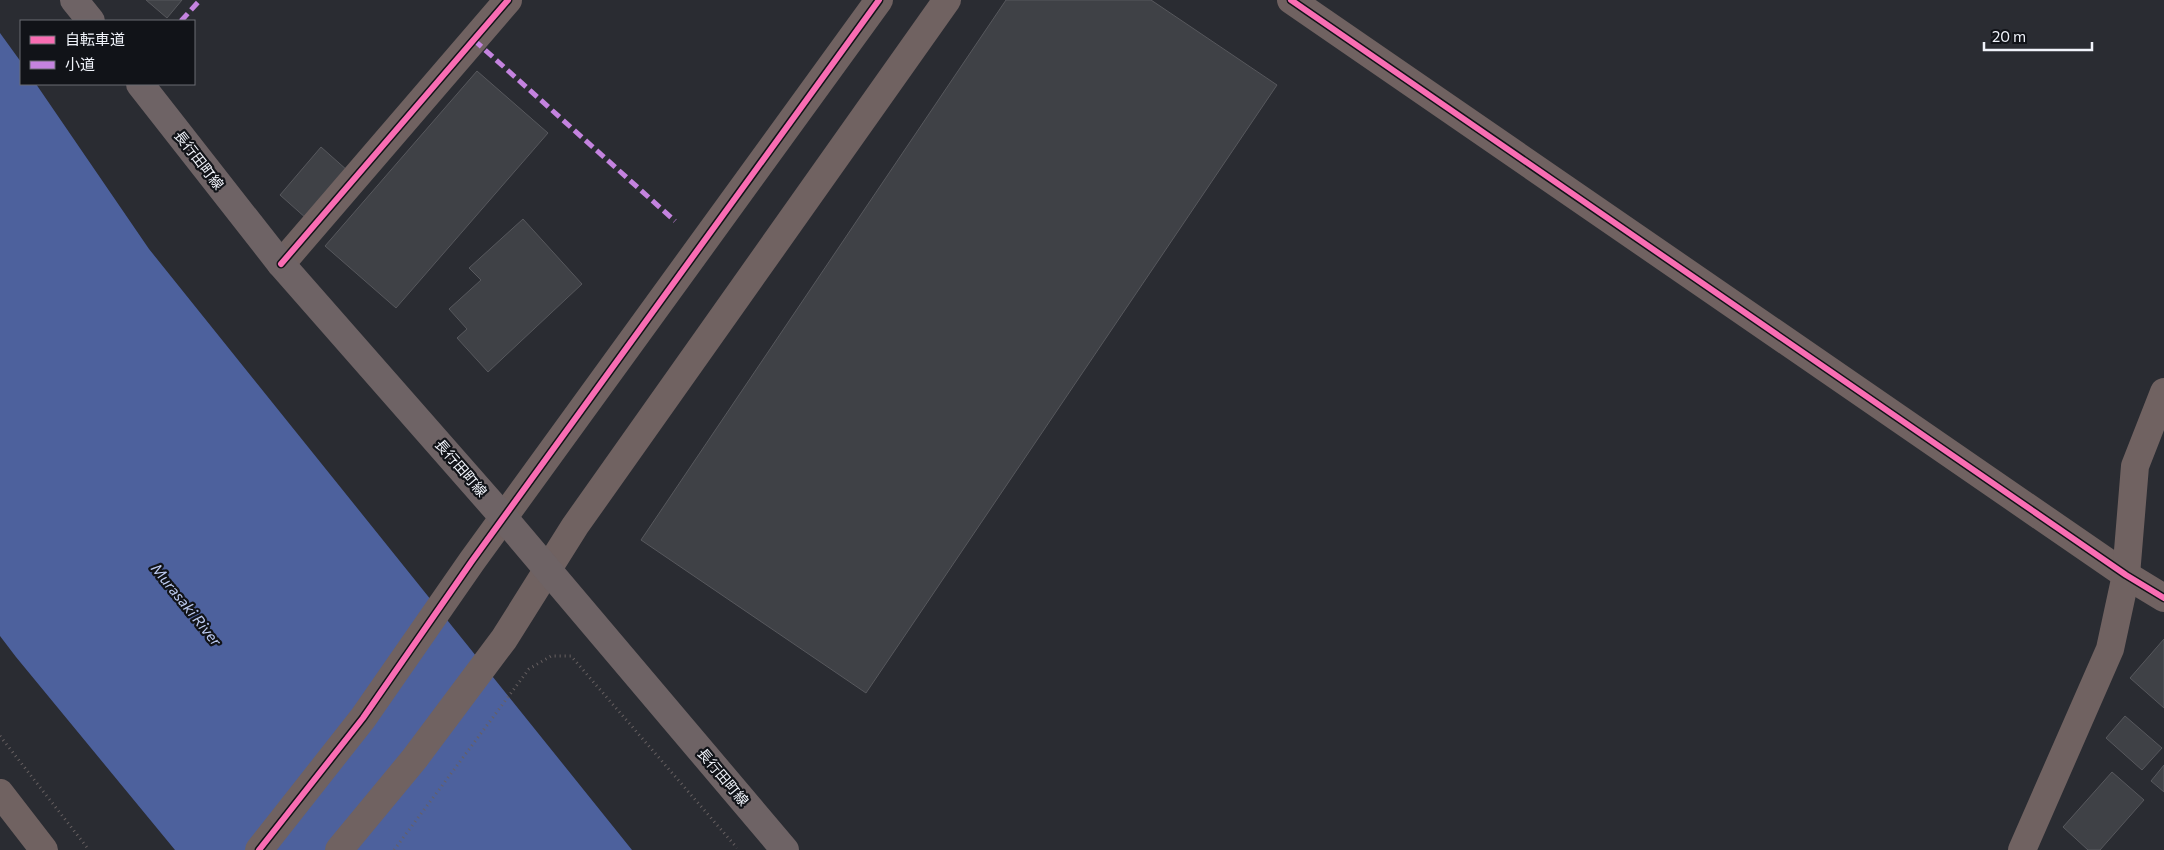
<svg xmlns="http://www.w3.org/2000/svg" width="2164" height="850" font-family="Commissioner,'Noto Sans JP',sans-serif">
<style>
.water{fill:#4d619d}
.building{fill:#3f4146;stroke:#57585d}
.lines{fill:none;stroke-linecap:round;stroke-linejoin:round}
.path{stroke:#676061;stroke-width:3;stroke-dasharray:1 4;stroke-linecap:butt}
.minor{stroke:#706261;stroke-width:28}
.major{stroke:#6e6365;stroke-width:28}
.quiet{stroke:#c483df;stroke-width:5;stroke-dasharray:10 5;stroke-linecap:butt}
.cycleway-casing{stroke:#111318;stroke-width:9}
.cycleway{stroke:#f96db3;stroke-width:6}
.labels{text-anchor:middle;stroke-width:4.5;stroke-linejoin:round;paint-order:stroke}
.street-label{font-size:14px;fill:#f1f4fb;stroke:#111318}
.water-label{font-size:15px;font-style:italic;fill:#bccaf0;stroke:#111318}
</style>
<rect width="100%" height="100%" fill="#2a2c32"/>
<!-- water -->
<polygon class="water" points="0,33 21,62 21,84 36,84 149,249 632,850 175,850 16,657 0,636"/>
<!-- building -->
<g class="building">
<polygon points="146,0 182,0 167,18"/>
<polygon points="1006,0 1151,0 1277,85 866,693 641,540"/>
<polygon points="477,71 548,133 396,308 325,246"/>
<polygon points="321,147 348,171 307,219 280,195"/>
<polygon points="523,219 582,284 488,372 457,338 467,329 449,309 481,280 469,268"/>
<polygon points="2164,639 2164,708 2130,678"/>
<polygon points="2125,716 2162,748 2142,770 2106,738"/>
<polygon points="2164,765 2164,792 2151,781"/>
<polygon points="2112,772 2144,800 2100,850 2088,850 2063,827"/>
</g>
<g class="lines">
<!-- path -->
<g class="path">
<polyline points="0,736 89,850"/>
<polyline points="394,850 529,669 551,656 571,656 737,848"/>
</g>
<!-- minor -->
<g class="minor">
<polyline points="1291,0 2126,575 2164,598"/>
<polyline points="281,264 508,0"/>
<polyline points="0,793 44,850"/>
<polyline points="259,850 363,718 472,561 879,0"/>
<polyline points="339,850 415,758 504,639 575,526 947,0"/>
<polyline points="2022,850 2110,649 2126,575 2135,466 2164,392"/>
</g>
<!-- major -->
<g class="major">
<polyline points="74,0 91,21"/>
<polyline points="140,84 281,264 504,518 785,850"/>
</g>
<!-- quiet -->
<g class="quiet">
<polyline points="181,21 200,0"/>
<polyline points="474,40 675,221"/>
</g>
<defs>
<g id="cycleway">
<polyline points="1291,0 2126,575 2164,598"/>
<polyline points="281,264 508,0"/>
<polyline points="259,850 363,718 472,561 879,0"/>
</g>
</defs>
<!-- cycleway casing -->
<use href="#cycleway" class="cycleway-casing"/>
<!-- cycleway -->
<use href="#cycleway" class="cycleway"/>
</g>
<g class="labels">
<!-- street labels -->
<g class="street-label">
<text transform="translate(199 160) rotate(52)" y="5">長行田町線</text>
<text transform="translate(461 468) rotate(49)" y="5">長行田町線</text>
<text transform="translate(723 777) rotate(50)" y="5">長行田町線</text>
</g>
<!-- water labels -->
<g class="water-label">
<text transform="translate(186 605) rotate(51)" y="5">Murasaki River</text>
</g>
</g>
<!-- legend -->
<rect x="20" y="20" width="175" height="65" fill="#111318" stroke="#6b6d73"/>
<rect x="30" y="36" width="25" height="8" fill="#f96db3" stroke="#6b6d73"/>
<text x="65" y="45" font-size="15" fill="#f1f4fb">自転車道</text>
<rect x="30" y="61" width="25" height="8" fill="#c483df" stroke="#6b6d73"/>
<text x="65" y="70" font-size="15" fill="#f1f4fb">小道</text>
<!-- scale -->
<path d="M1984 42v8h108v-8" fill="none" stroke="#f1f4fb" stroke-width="2.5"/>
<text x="1992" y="42" font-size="15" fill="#f1f4fb" stroke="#111318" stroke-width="4" paint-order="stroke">20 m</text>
</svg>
